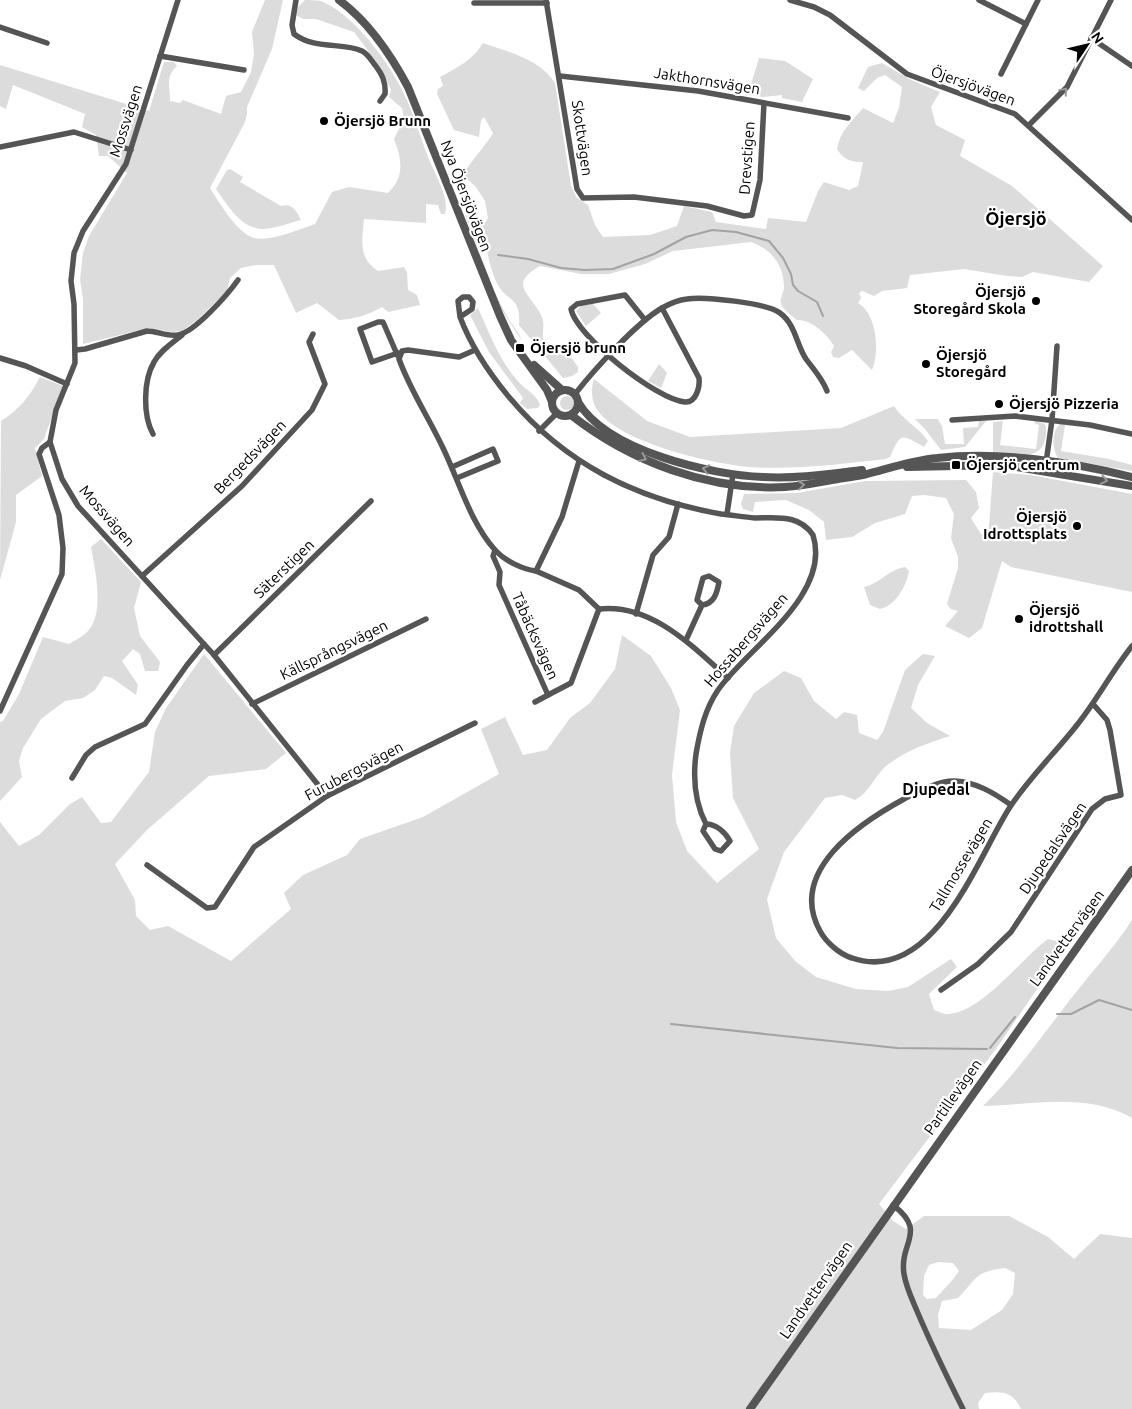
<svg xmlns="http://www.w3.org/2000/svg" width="1132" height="1409" font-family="Ubuntu,sans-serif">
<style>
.green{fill:#dcdcdc;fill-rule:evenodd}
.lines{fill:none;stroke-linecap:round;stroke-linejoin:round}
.stream{stroke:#a3a3a3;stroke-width:2}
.minor{stroke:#555;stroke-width:5.5}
.tertiary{stroke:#555;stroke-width:8}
.oneway{stroke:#999}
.poi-dot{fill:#000;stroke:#fff;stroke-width:2}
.labels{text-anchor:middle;stroke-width:4.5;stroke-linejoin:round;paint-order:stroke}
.street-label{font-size:15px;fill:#000;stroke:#fff}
.poi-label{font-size:15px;font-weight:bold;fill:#000;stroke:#fff;text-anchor:start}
.neighbourhood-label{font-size:16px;font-weight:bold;fill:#000;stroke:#fff}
.quarter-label{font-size:18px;font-weight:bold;fill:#000;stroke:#fff}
</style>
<rect width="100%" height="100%" fill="#fff"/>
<!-- green -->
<g class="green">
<path d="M265 0H283L272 49 247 107V114L244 124 210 188C219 202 237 233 254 238 270 242 300 229 315 224L332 192 349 187 388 193C405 177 402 159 394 139L404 119 402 108 389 97 391 90 381 68 354 32 316 19H303L296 15 298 7 305 0C310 0 316 0 321 1 358 16 398 74 411 110 417 126 422 141 428 157 434 172 450 198 445 214H441L438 205 426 204V223L364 219C362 241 358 258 378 271L404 267 407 272 408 290 417 295 420 305 388 312 382 307C369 315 354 319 339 320L317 303 296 313 274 265H256L241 268 230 278 227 291 197 320 182 331 172 332 149 328 83 344V299L80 280 83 253 89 236 127 173 108 156H99L96 135 82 127 85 114 13 85 6 109 0 106V65L149 111 164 62H174L177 66C165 77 170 86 170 101L180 103 183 100 221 114 226 96 241 92 251 72 254 54 252 32Z"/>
<path d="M483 43C508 52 540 59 555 83L571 186 577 198 588 205 595 225 603 237 650 235 677 226 684 206 712 212 716 222 766 229 768 218 806 222 818 191 824 182 849 190 858 186 863 162C851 162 844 160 837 149 840 131 852 121 863 108L893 123 899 108 902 87 885 75 877 78 864 91 858 88 868 67 882 63 911 80 940 92 931 107 936 125 965 140 960 156 1012 186 1103 266 1089 282 1033 272 1022 277 1007 276 964 269 910 275 907 288 882 291 874 296 862 291 859 293 861 298 858 303C877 314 880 352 872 370L852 350 839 358 833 357 831 352 834 346C827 334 811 319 797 320 792 316 785 311 782 306 778 301 784 293 784 287 784 265 772 250 751 242L673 251 645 264 609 274H581L540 266C506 285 532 294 542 317 545 325 542 333 543 341 549 347 554 346 561 349 569 353 573 360 578 367V372L572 376 563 378 519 325C521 296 508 303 498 285 490 271 486 245 482 228L488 218 485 201 476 187 463 175C472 159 484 148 493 133L484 117 481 120 479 137 454 130 437 94 438 89 443 86 440 77C458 67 472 61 483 43Z"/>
<polygon points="759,58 785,61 813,79 802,102 782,98 782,95 763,97 748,94"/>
<path d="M230 169 243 177 240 182 281 206C293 203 296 211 301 220 289 223 274 229 262 229 240 228 227 204 216 189L227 170Z"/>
<path d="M465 215 474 218C471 244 494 293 507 316 511 324 521 335 522 341L501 309Z"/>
<polygon points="593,304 601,313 586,326 576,311 581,306"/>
<path d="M478 308C489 332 499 360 517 380 524 389 537 394 540 405L538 408 527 409 520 403 523 398 489 352 470 315Z"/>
<polygon points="659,364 667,373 661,388 648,381"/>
<path d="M40 377 63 386 44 439 35 448 42 476 16 495V522L0 580 1 421C20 409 30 396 40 377Z"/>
<path d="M594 379 647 421 690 437 841 428 894 406C903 420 918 427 928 441L924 447C901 434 901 432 890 457L886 459C841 464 796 470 750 467 712 464 616 442 596 408 591 399 591 388 594 379Z"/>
<circle cx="567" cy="403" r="7"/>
<polygon points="915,419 938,419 942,426 945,444 964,444 963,428 978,427 979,421 986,421 965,447 941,450 925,429"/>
<path d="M1003 421 1000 445 1036 449 1039 425 1034 423 1036 421 1045 424C1047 429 1046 435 1045 440 1040 462 1010 454 993 454V422Z"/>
<path d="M1061 423 1065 425 1061 451 1109 459 1132 465V471L1058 458C1052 448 1051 431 1061 423Z"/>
<polygon points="993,472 1031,475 1132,494 1132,592 1011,567 1002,561 982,628 969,638 945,626 958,611 951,609 947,604 958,568 958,557 951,538 954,514 946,498 924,495 912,496 905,514 875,523 852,537 826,540 824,522 809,510 786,500 755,502 753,512 743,509 741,504 744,494 797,493 865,481 966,480 976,492 979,508 971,518 981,534 988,539"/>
<path d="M101 539 141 582 134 608 140 636 160 662 158 671H145L140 654 133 649 122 661 138 685 136 695 112 678 104 676 95 690 83 698 65 701 41 719 23 748 19 761 22 777 0 801V722L3 721 19 694 43 637 69 644C75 640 84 636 88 631 105 613 95 569 91 547Z"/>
<path d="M905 567 909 571C906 587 896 605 880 609L870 605 864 587C881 583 886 571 905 567Z"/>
<path d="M622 635 651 656 671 688 680 710 672 775 676 822 687 851 717 883 759 849 733 798 730 753 734 726 754 693 784 671 801 678 814 701 836 719 844 712 857 715 859 733 877 740 883 732 905 670 923 654 935 656 918 685 911 708 927 723 950 736C928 743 905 751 886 766 874 777 869 793 855 800L842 795 825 798 784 852 767 899 776 938 795 961 816 977 856 989 888 991 908 987 951 959 957 967 929 994 934 1010C938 1011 944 1015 949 1014 983 1011 1021 959 1048 939L1068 944 998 1046 879 1204 893 1221 906 1229 924 1216H1009L1048 1237 1074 1259 1100 1234 1132 1238V1409H1021C1013 1392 1003 1391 985 1393L978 1403 979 1409H0V822L19 846 39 835 70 804 82 797 101 823 111 822 149 772 155 732 166 708 204 654 286 753 266 769 209 776 147 830 115 864 135 900 136 916 150 930 168 926 231 961 291 909 284 893 303 875 347 855 360 839 423 817 499 774 481 729 505 717 523 755 547 750 570 718 590 703 615 669ZM938 1262 953 1263 959 1271C956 1277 942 1291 936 1298L927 1299 923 1295 924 1276 929 1265ZM1005 1268 1015 1273 1013 1294 1002 1310 971 1330 939 1328 938 1315 942 1301 958 1298C978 1278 973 1272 1005 1268Z"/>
<path d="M1132 920V1118C1087 1092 1032 1105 983 1106 1017 1073 1044 1033 1073 996 1093 970 1115 947 1132 920Z"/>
</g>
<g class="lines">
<!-- stream -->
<g class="stream">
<polyline points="498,255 528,259 561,268 585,270 613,269 654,254 686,237 712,230 736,232 769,241 783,258 791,274 793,285 798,291 817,302 823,316"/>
<polyline points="1057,1014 1071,1014 1099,1000 1132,1010"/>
<polyline points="671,1024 897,1048 987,1049"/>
<polyline points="990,1048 1015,1017"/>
</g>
<!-- minor -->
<g class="minor">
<polyline points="178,0 126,164 83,231 74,253 71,281 74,304 75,363 56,410 50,442 62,479 78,506 214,655 327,796"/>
<path d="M296 0 292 25 294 34C315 50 343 42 362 51 368 54 371 60 375 65 382 74 386 82 385 94L380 101"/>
<polyline points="546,0 577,189 583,198 634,197 707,206 744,216 752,215 760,180 764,103"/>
<polyline points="790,0 814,7 830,15 907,74 1015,114 1132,220"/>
<polyline points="979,0 1026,24"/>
<polyline points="474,3 547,3"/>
<polyline points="0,27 47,43"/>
<polyline points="1091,38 1132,66"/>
<polyline points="160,56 244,70"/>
<polyline points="1001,74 1038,0"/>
<polyline points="560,76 698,91 848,118"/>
<polyline points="1029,125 1067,87 1111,0"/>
<polyline points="0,147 74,132 131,150"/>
<path d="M460 317 458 301 463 297H469L473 302 472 309 460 317C471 346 489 373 509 397 565 464 636 499 721 514 732 515 743 517 755 518 777 518 799 514 813 535 832 596 747 648 718 690 705 709 700 731 696 754 693 777 695 803 706 824 716 824 725 832 730 841L721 851 715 849 703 831 706 824"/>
<path d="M645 320 625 295 577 304 571 309C576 336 657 400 685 402 696 403 700 387 699 378L662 308"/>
<path d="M76 350 85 349 147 331C157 331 168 337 178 335 195 332 228 294 238 280"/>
<path d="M475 350 459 357 408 350 402 351 399 359C410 390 429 418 443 448 459 481 470 522 495 550 505 561 522 569 536 571"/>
<polyline points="399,356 395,354 372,362 360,329 378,322 383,322 396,352 400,354"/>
<polyline points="0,358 26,366 67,384"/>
<path d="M575 394C594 370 636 323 662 308 669 304 678 300 687 299 703 296 767 303 780 313 796 325 796 344 806 359 814 370 822 378 827 391"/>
<polyline points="952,420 1015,416 1090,425 1132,434"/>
<polyline points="539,431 557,413"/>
<path d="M153 434C143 416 143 381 154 362 160 351 172 343 182 335"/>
<path d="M579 461 562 517 536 571 579 590 599 609C651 603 692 646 728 678"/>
<polyline points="452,467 493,449 498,461 457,478"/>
<polyline points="1045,470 1052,420 1057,346"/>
<polyline points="727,514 733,474"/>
<polyline points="495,550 493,556 500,572 499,585 548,695 571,683 599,609"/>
<polyline points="142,576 242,486 312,410 325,384 309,342 313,334"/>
<polyline points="636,614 653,555 669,537 678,504"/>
<path d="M686 640 702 605C714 604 717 593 719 582L709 576 703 578 697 600 702 605"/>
<polyline points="214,655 371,501"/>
<polyline points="535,702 548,695"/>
<polyline points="252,704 426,619"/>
<polyline points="0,711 62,574 63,548 59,515 39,454 42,448 50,442"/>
<polyline points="72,778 86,755 95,747 145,724 187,665 204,644"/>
<path d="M1011 805C994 793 976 782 955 781 939 780 918 792 904 799 860 823 787 871 820 931 826 942 839 954 852 958 934 986 978 856 1010 807 1029 778 1055 753 1077 725 1097 700 1112 671 1132 646"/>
<polyline points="147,865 207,908 215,907 254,847 327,796 475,723"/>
<polyline points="941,990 978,964 1011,932 1092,809 1105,799 1121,795 1110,730 1107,720 1093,704"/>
<path d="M893 1205C928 1232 899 1242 904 1274 906 1287 912 1299 917 1311 931 1344 947 1377 963 1409"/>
</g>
<!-- tertiary -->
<g class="tertiary">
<path d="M339 0C369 22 391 55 408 87L500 316 511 340 547 390 552 402"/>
<polyline points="534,365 562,390"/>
<circle cx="565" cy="403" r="13"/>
<path d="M578 402C607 451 711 475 763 477 796 479 829 474 862 470"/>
<path d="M571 415C631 462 709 491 785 487 803 486 820 482 838 479 847 477 858 477 867 474 890 468 914 460 937 458 999 451 1072 462 1132 477"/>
<polyline points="907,467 1004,465 1132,486"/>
<polyline points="750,1409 1132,870"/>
</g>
</g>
<!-- one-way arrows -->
<defs><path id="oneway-chevron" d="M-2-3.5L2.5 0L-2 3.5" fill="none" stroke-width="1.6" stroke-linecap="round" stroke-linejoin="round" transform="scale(1.25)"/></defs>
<g class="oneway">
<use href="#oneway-chevron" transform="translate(1064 91) rotate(-50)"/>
<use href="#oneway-chevron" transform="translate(643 458) rotate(24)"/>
<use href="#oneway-chevron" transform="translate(706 469) rotate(-168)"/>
<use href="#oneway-chevron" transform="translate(1104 480) rotate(10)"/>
<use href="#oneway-chevron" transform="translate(801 485) rotate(-7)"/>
</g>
<!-- markers -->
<g class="poi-dot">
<circle cx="324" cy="121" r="5"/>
<circle cx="1036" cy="301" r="5"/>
<rect x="515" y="343" width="10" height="10" rx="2.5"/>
<circle cx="926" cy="364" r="5"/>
<circle cx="999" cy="404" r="5"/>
<rect x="951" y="460" width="10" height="10" rx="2.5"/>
<circle cx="1077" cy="526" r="5"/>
<circle cx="1019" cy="619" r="5"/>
</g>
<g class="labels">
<!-- street labels -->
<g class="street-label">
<text transform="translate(707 81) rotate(9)" y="5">Jakthornsvägen</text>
<text transform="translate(973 86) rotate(20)" y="5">Öjersjövägen</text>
<text transform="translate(126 121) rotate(-72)" y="5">Mossvägen</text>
<text transform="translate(582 138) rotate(82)" y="5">Skottvägen</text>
<text transform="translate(747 158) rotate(-86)" y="5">Drevstigen</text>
<text transform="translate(466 196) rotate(69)" y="5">Nya Öjersjövägen</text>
<text transform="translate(250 457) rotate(-46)" y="5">Bergedsvägen</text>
<text transform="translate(107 516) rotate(49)" y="5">Mossvägen</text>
<text transform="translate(284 569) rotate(-44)" y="5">Säterstigen</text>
<text transform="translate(535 636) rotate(66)" y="5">Tåbäcksvägen</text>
<text transform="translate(746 640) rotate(-49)" y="5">Hossabergsvägen</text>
<text transform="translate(334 650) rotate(-26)" y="5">Källsprångsvägen</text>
<text transform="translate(354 771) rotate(-28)" y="5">Furubergsvägen</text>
<text transform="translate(1053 848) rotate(-56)" y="5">Djupedalsvägen</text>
<text transform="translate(961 865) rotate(-59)" y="5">Tallmossevägen</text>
<text transform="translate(1067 938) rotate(-54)" y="5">Landvettervägen</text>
<text transform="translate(953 1097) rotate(-55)" y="5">Partillevägen</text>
<text transform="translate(816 1290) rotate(-55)" y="5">Landvettervägen</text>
</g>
<!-- poi labels -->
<g class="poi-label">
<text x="334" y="126">Öjersjö Brunn</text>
<text x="1026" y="297" text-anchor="end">Öjersjö<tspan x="1026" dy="17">Storegård Skola</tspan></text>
<text x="530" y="353">Öjersjö brunn</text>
<text x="936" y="360">Öjersjö<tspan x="936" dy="17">Storegård</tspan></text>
<text x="1009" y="409">Öjersjö Pizzeria</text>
<text x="966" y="470">Öjersjö centrum</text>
<text x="1067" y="522" text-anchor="end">Öjersjö<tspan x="1067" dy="17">Idrottsplats</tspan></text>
<text x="1029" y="615">Öjersjö<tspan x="1029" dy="17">idrottshall</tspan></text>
</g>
<!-- neighbourhood labels -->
<g class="neighbourhood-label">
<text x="936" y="795">Djupedal</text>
</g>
<!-- quarter labels -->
<g class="quarter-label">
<text x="1016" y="225">Öjersjö</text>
</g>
</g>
<!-- north arrow -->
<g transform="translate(1087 45) rotate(55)" stroke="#ffffff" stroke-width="4" paint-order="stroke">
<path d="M0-4L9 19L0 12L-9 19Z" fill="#000000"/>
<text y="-8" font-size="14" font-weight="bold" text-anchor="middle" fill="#000000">N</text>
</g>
</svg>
